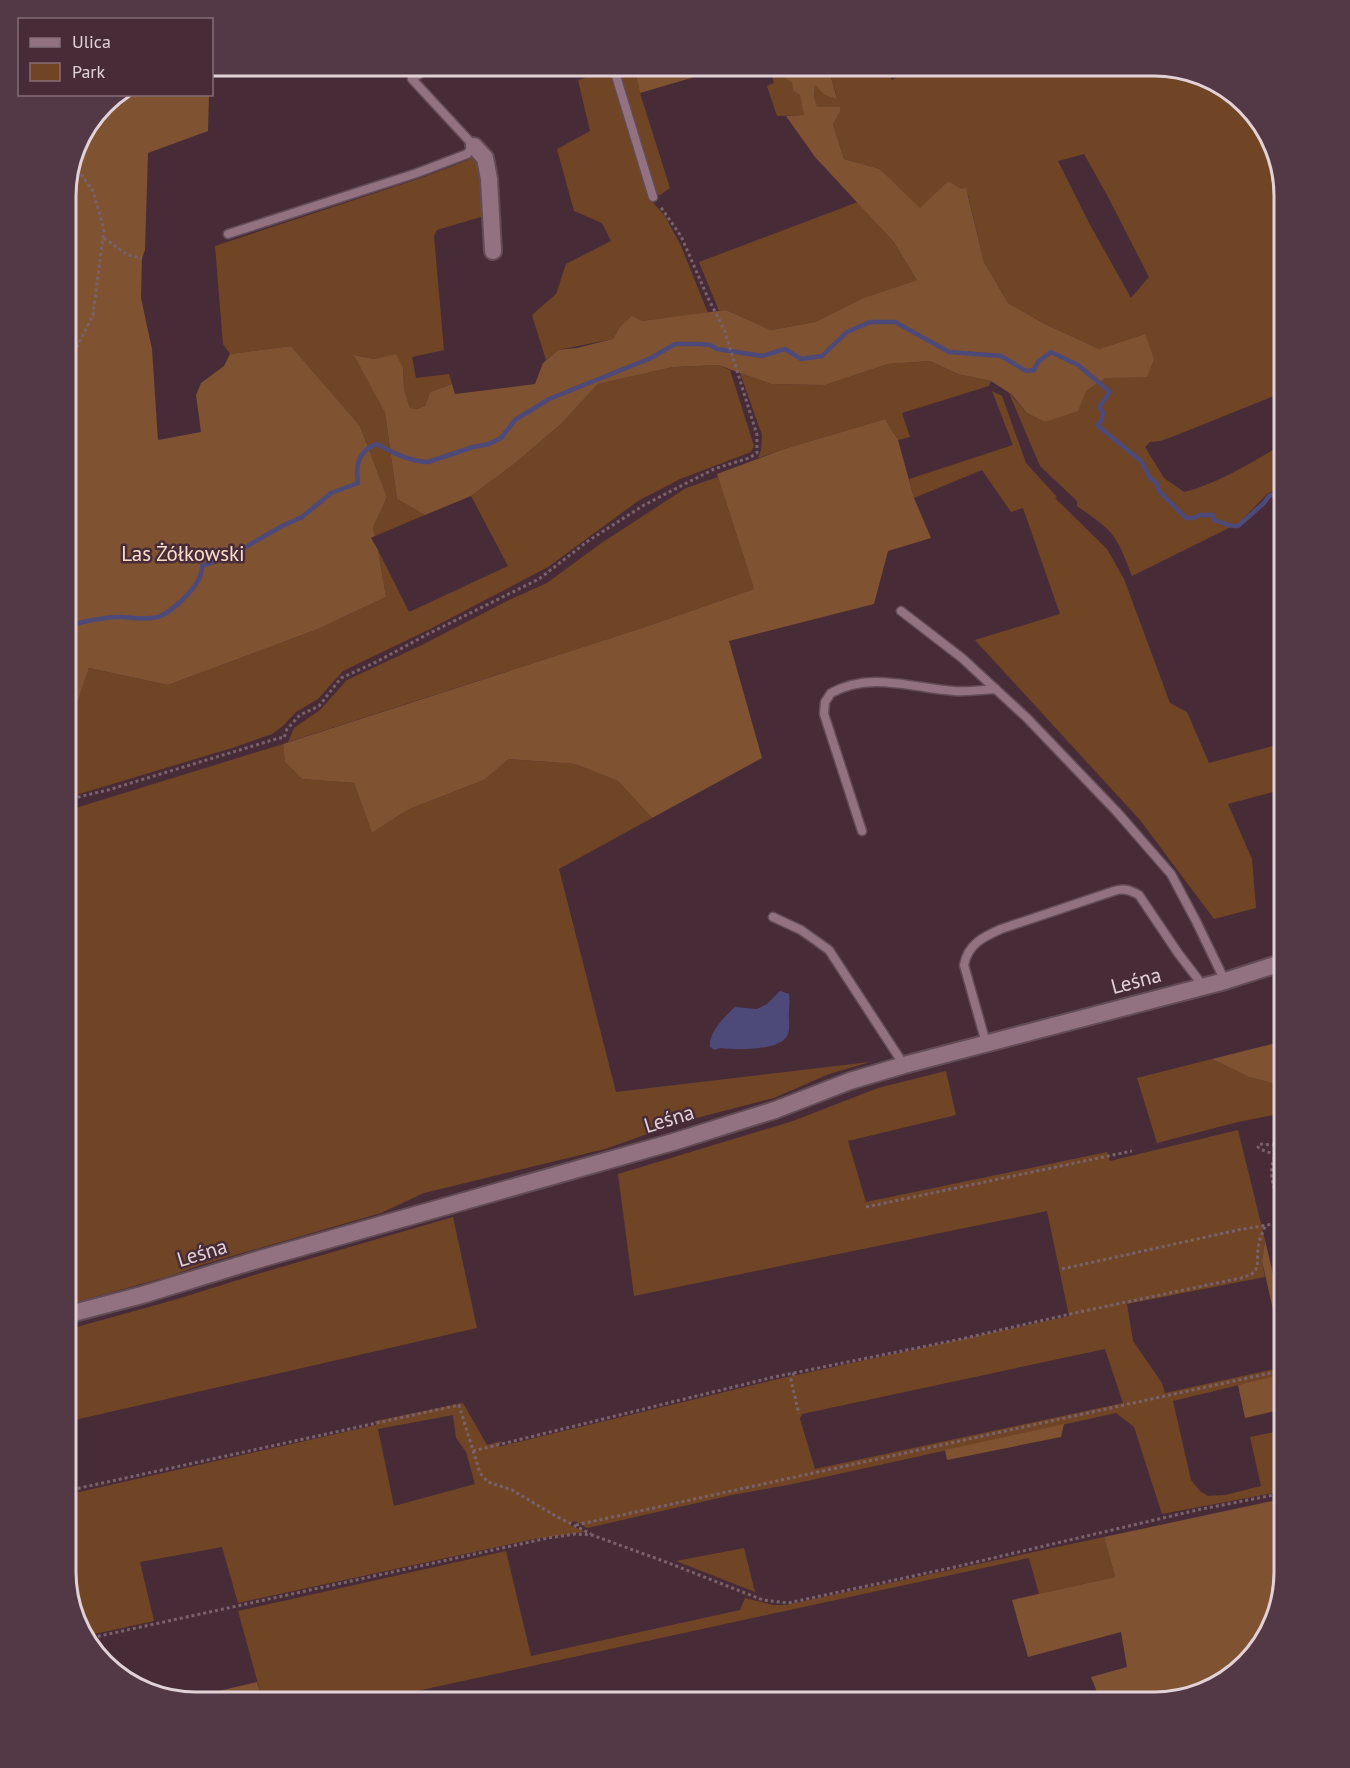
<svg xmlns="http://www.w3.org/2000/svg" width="1350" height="1768" font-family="'PT Sans',sans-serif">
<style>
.green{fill:#704525;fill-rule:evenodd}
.forest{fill:#7f5232}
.water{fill:#4d4a79}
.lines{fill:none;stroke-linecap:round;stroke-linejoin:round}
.stream{stroke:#4d4a79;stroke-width:4.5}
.lane-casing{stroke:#634c56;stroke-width:11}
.street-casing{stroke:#634c56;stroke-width:20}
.path{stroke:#7a626c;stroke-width:3;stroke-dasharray:3 3;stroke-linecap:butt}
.lane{stroke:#927280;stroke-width:8}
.street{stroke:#927280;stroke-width:16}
.labels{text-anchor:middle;stroke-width:5;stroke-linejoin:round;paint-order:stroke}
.park-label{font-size:21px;fill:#fbddc9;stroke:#472c38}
.street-label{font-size:21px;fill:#e3d1d8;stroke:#472c38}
.rim{fill:none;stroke:#e3d1d8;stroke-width:3}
</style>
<rect width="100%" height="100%" fill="#472c38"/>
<!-- green -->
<g class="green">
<polygon points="600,66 609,66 648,197 665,216 681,246 708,313 642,321 619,328 613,339 558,350 546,360 532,315 556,294 566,264 611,241 602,223 574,211 557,149 590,131 578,80 601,72"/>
<polygon points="617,66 634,66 640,93 670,188 660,195 655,193"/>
<path d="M769 66C775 73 787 75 793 82 801 91 802 104 804 115L777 116 767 86 774 83Z"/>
<path d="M828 66H884L892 80 916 66H1162L1219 83 1262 124 1284 196V392L1177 435 1160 441 1150 442 1145 447 1164 478 1184 492C1218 484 1253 461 1284 444V486L1267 494 1239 523 1132 576C1126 561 1121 545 1111 533 1101 522 1088 514 1077 506V501L1040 466 1009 393 1027 413 1045 422 1086 391 1106 378 1145 334 1099 349 1045 324 1008 303 984 262 968 195 962 189 948 181 920 209 880 169 844 159 833 124 840 112V107L817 108 814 97 815 84 837 98ZM1084 154 1107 195 1149 277 1131 298 1089 223 1058 161Z"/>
<polygon points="475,154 481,160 487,215 437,230 434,236 444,350 412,357 416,378 449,374 452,384 430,392 425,406 417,409 410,408 404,389 403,368 375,359 355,355 385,413 397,499 425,515 375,536 373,528 387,497 360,426 291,346 230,354 223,344 215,246 424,177 468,160"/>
<polygon points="858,202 893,241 917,280 863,298 815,322 771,330 726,310 719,311 699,262"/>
<polygon points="930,361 958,374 991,381 989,386 902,413 910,437 898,440 885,419 781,450 758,458 761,450 762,435 740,373 771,384 825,385 888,364"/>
<polygon points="718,365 730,370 754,446 751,452 680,479 638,501 548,567 430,629 343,671 318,699 296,712 284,725 272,734 235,747 66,798 66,736 89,668 168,685 318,629 386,597 378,550 409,612 508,566 471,496 514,464 561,424 598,384 673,367"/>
<polygon points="992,391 1002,396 1026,463 1057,497 1055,498 1107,549 1124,579 1170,703 1187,712 1209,763 1284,743 1284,789 1228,804 1252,859 1256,908 1214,919 1140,820 975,640 1060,614 1023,508 1011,512 982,470 914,498 909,479 1013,445"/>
<polygon points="718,477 754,589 642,628 288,742 294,728 320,710 347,680 422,645 509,600 547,583 600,544 686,488"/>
<polygon points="283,744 285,762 302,779 354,783 372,833 409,809 484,780 509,759 575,764 618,781 652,818 559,869 616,1092 870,1062 829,1074 774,1098 681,1122 605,1149 424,1193 381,1213 201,1265 170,1276 66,1305 66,811"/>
<polygon points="1212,1059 1249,1077 1284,1086 1284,1113 1238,1122 1157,1143 1137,1078"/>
<path d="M946 1071 956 1115 848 1141 866 1202 1107 1152 1110 1161 1238 1130 1265 1240 1262 1261 1265 1277 1127 1304 1133 1341 1162 1383 1165 1393 1284 1367V1374L1173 1401 1191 1480 1200 1491 1208 1496 1225 1495 1261 1486 1250 1437 1284 1430V1491L1162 1514 1134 1427 1116 1413 793 1484 732 1495 587 1528 575 1521 568 1524 585 1532 534 1539 238 1603 222 1547 140 1562 154 1621 85 1636 66 1572V1495L376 1425 375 1421 463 1403 487 1445 502 1441 498 1447 778 1379 1069 1316 1047 1211 634 1296 618 1174 793 1121 878 1088ZM1105 1349 1123 1403 815 1469 800 1419 802 1414ZM453 1415 456 1438 466 1452 475 1484 394 1506 378 1429Z"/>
<polygon points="453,1217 477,1328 66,1422 66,1330 174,1300 254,1275"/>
<polygon points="1104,1537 1115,1577 1039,1594 1029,1558 366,1702 263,1702 238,1611 506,1551 531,1656 740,1610 745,1598 773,1605 786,1605"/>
<polygon points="744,1548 755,1592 676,1561"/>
</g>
<!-- forest -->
<g class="forest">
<polygon points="634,66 695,66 698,76 640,93"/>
<polygon points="770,66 828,66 837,99 825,95 815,85 814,97 817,107 840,107 840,112 833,124 844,159 880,169 920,208 948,181 962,189 966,188 984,262 1008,303 1045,324 1099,349 1145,334 1154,359 1147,377 1106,378 1086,391 1078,411 1045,422 1027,413 1011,394 991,381 958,374 930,361 888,364 825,385 771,384 718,365 673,367 598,384 561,424 514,464 471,496 425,515 397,499 385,413 354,355 375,359 396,354 403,368 404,389 410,408 417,409 425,406 430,392 452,384 455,394 535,384 543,363 558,350 577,348 613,339 619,328 632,316 642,321 726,310 771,330 815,322 863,298 917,280 893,241 815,157 786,116 804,115 800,95 793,90 792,82 772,69"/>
<polygon points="117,94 209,95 208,131 148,153 145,250 142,258 141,298 152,349 158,440 201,432 196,395 201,383 224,366 230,354 291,346 360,426 387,497 373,528 375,536 371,538 378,550 386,597 318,629 168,685 89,668 66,736 66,187 79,139 110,99"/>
<polygon points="885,419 898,440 914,498 931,538 888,551 874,604 729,641 762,758 652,818 618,781 575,764 509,759 484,780 409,809 372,833 354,783 302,779 285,762 283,744 642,628 754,589 717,474 781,450"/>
<polygon points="1280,1042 1284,1057 1284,1086 1249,1077 1212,1059"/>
<polygon points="1265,1240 1284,1321 1284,1358 1262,1261"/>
<polygon points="1284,1374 1284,1409 1245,1418 1238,1385"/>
<polygon points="1064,1424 1061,1437 947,1460 945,1450"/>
<polygon points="1277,1500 1284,1527 1284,1572 1267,1637 1226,1680 1154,1702 1101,1702 1091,1677 1127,1667 1121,1632 1028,1657 1012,1600 1115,1577 1104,1537"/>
<polygon points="257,1682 263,1702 196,1702 184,1699"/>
</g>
<!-- water -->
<path class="water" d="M780 991 789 994C790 1001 789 1006 789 1013 788 1021 791 1029 787 1036 779 1051 735 1050 720 1048L715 1050 710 1047C708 1033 725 1016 735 1007L757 1009 767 1004Z"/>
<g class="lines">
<!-- stream -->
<path class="stream" d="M66 626C82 622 105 616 121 617 131 618 149 619 158 617 171 613 193 591 199 579 201 575 202 571 202 566L228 557 282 526 302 517 331 493 358 483C355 465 359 450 377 444 392 452 410 462 428 462L473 447 489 444 501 438 515 420 549 399 651 358 675 344H699L710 345 717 349 762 356 785 349 801 359 822 356 847 332 870 322H895L949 352 1001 356 1026 371 1034 370 1038 362 1051 352 1078 365 1110 392 1099 407 1103 413 1101 421 1097 425 1141 461 1150 478 1156 482 1159 491 1186 518H1193L1200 515H1213L1214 520C1223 522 1228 527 1238 526L1264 503 1269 496 1284 490"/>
<defs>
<g id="lane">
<polyline points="613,66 653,197"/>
<polyline points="228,234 417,173 467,154 474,146 412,79 432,66"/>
<polyline points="901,611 962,658 1027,718 1117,812 1171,874 1196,921 1225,981"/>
<path d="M862 831 824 714 825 702 831 693C871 671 912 688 954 691 968 692 982 690 996 689"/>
<polyline points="773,917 801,930 829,950 904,1065"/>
<path d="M986 1043 964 965C968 944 983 937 1001 929L1114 891C1124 888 1130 890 1139 895L1178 953 1204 987"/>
</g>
<g id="street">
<polyline points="474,146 485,158 489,179 493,251"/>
<polyline points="66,1315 142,1295 260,1259 673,1142 775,1110 850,1081 904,1065 1225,981 1284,962"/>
</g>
</defs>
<!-- lane casing -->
<use href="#lane" class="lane-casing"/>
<!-- street casing -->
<use href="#street" class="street-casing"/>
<!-- path -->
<g class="path">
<polyline points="104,238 128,255 142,258"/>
<polyline points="66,369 93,315 104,229 93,191 73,163"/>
<polyline points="66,800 108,790 279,738 284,738 287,729 300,715 319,706 341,678 378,661 428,634 539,579 588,541 644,505 714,469 749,458 757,453 757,435 724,329 708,298 681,236 660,206"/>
<polyline points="1276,1155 1260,1149 1258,1147 1259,1144 1272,1145 1284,1144"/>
<polyline points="1273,1180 1284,1178"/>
<path d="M1284 1204C1272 1194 1269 1171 1274 1158L1284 1151"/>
<polyline points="866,1207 1132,1151"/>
<polyline points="1062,1269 1238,1230 1284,1222"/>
<polyline points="794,1373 791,1380 799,1414"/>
<path d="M473 1451 774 1377 961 1339 1079 1312 1241 1278C1262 1272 1256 1266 1258 1249 1259 1240 1262 1234 1265 1226"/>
<polyline points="66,1491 459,1405 480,1473 488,1482 512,1490 554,1515 591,1534"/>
<polyline points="576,1525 1284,1370"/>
<polyline points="86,1639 548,1538 575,1534 592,1535 666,1562 763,1600 788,1603 955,1567 1197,1510 1284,1493"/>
</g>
<!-- lane -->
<use href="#lane" class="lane"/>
<!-- street -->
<use href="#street" class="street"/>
</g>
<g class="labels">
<!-- park labels -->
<g class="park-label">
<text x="183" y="561">Las Żółkowski</text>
</g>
<!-- street labels -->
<g class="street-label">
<text transform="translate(1136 981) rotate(-15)" y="7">Leśna</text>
<text transform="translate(669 1119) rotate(-17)" y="7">Leśna</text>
<text transform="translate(202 1253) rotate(-17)" y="7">Leśna</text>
</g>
</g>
<!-- crop -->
<path d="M0 0H1350V1768H0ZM196 76H1154A120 120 0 0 1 1274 196V1572A120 120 0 0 1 1154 1692H196A120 120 0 0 1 76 1572V196A120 120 0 0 1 196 76Z" fill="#533945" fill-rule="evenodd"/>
<path class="rim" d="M196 76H1154A120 120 0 0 1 1274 196V1572A120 120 0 0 1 1154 1692H196A120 120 0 0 1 76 1572V196A120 120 0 0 1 196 76Z"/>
<!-- legend -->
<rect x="18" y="18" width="195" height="78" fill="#472c38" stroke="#856e78" stroke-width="1.5"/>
<rect x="30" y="38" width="30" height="9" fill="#927280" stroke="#856e78" stroke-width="1.5"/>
<text x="72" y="48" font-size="18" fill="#e3d1d8">Ulica</text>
<rect x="30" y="63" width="30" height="18" fill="#704525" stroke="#856e78" stroke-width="1.5"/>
<text x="72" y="78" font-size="18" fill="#e3d1d8">Park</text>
</svg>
